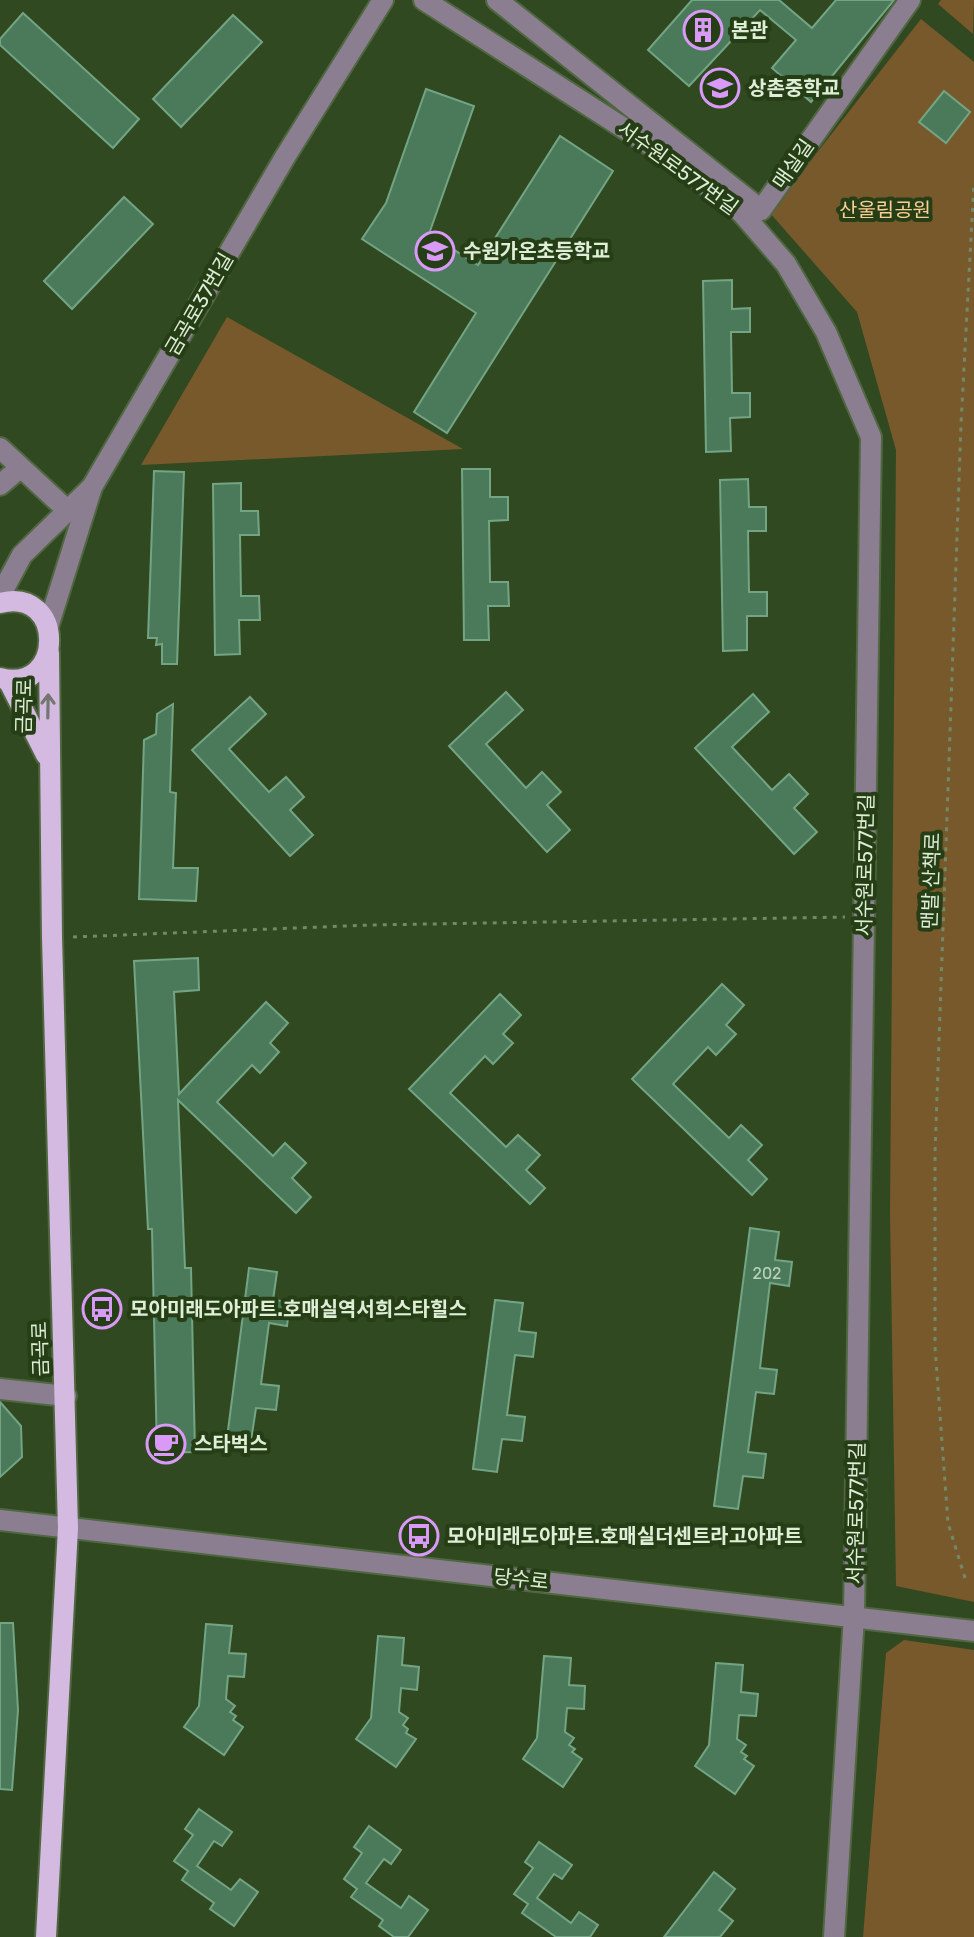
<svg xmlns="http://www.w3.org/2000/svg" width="974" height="1937" font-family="Rubik,'Noto Sans KR',sans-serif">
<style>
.green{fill:#78592c}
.building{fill:#4b7a5b;stroke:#73a483;stroke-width:2}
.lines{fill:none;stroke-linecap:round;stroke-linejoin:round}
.minor-casing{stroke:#506741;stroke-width:24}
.major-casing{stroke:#506741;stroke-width:24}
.path{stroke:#748967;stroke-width:3;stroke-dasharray:4 6;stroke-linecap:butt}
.minor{stroke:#8b7e91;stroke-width:20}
.major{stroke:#d4bae1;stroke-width:20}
.oneway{stroke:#747671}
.labels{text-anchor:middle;stroke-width:8;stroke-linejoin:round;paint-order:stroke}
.number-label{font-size:16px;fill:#bad2b8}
.poi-label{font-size:20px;font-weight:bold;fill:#dfefd7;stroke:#263e16;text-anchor:start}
.street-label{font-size:20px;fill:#dfefd7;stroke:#263e16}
.park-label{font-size:20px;fill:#fbcf94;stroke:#263e16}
</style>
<rect width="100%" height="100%" fill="#304920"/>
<!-- green -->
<g class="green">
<polygon points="941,0 974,0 973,34 938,4"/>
<polygon points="921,19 974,62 974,1602 896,1586 890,1214 896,450 857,312 770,213"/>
<polygon points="227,317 463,449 141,465"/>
<polygon points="904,1640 974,1650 974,1937 863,1937 886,1653"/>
</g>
<!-- building -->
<g class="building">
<polygon points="692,0 779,0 812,28 836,0 894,0 811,102 772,68 796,40 760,10 689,86 648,50"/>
<polygon points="23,13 139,119 113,148 0,45 0,39"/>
<polygon points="233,15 262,42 181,127 153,99"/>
<polygon points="426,89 474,106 429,234 478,265 560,136 613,171 447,433 414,412 476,313 362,239 386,203"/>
<polygon points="944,91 970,112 946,143 919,122"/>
<polygon points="124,197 153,224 72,309 44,281"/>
<polygon points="732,280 732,309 750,308 750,332 731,332 732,393 750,393 750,417 730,418 731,451 706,452 703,281"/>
<polygon points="462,469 490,469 490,497 508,497 508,520 489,521 490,582 508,582 509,606 488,606 489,640 464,640"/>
<polygon points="154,471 184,472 177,664 162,664 162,644 156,645 157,638 148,638"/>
<polygon points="748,479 749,507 766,507 766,531 748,531 749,592 767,592 767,616 747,616 747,650 723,651 720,480"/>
<polygon points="241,483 241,511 258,511 259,535 240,535 241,596 259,596 260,620 239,620 240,654 215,655 213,484"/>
<polygon points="506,692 523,710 486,744 526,788 542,772 561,792 547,805 570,830 547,852 449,746"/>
<polygon points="753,694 769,712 732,747 772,790 789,774 808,794 794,808 817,832 794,854 695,748"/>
<polygon points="250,697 266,714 229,749 269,792 286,777 304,797 290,810 313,835 290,856 192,750"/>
<polygon points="173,704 170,792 176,793 173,868 198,868 196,901 139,899 144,740 156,734 157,714"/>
<polygon points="198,958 199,990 174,992 179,1094 266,1002 288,1023 270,1043 279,1052 260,1073 252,1065 217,1102 273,1156 285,1143 306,1163 292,1178 311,1197 296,1213 178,1100 185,1268 191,1268 195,1452 157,1453 152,1229 148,1229 134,961"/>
<polygon points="722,984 744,1005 726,1025 736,1034 716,1055 708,1047 673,1084 729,1138 741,1125 762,1145 748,1160 767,1179 752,1195 632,1079"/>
<polygon points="500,994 521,1015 503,1034 513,1043 493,1064 485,1056 450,1093 506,1147 518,1135 540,1155 526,1170 545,1188 530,1204 409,1089"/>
<polygon points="750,1228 779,1232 775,1260 792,1262 789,1286 770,1283 760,1368 777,1370 774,1394 756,1392 748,1452 766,1454 763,1478 743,1476 738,1509 714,1506"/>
<polygon points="249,1268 277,1272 273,1300 290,1302 287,1326 269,1323 261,1384 279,1386 276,1410 256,1408 251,1441 227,1438"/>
<polygon points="495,1300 523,1303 519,1331 536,1333 533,1357 515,1355 507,1415 525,1417 522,1441 502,1439 497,1472 473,1469"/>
<polygon points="0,1402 21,1426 22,1457 0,1477"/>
<polygon points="0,1623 13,1623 18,1710 12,1790 0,1789"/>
<polygon points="206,1624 232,1626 229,1653 246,1654 244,1677 228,1676 226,1699 235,1706 230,1712 236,1716 233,1720 243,1727 224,1755 184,1727 199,1706"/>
<polygon points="378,1636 404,1638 402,1665 419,1667 417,1690 401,1688 399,1712 408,1718 403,1725 408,1729 406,1733 416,1739 396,1767 356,1739 371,1718"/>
<polygon points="544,1656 571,1658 569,1685 585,1686 584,1709 567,1708 565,1732 574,1738 569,1745 575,1749 572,1752 582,1759 563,1787 523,1759 537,1738"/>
<polygon points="716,1663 743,1665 741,1692 758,1694 756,1716 739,1715 737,1739 746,1745 741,1752 747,1756 744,1759 754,1766 735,1794 695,1766 709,1745"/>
<polygon points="199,1809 232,1832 222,1846 214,1841 197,1866 231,1890 240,1879 258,1892 234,1926 210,1909 214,1903 182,1880 188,1871 174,1861 193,1835 185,1829"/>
<polygon points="369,1826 401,1850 391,1864 384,1859 366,1883 401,1908 409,1896 428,1910 408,1937 394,1937 379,1926 383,1920 351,1897 357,1889 344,1879 362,1853 354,1847"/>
<polygon points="539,1842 572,1865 562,1879 554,1874 537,1898 571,1923 579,1912 598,1925 590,1937 556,1937 522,1913 528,1904 514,1894 533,1868 525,1862"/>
<polygon points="714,1872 735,1889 719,1910 733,1921 720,1937 664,1937"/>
</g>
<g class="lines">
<defs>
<g id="minor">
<polyline points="424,0 675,161 741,212 786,264 826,332 871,437 854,1616 834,1937"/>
<polyline points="497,0 761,210 910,0"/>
<polyline points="0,448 66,509"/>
<polyline points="0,485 20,468"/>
<polyline points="0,596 22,555 92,487 285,157 383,0"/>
<polyline points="48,627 92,487"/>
<polyline points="0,1389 66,1396"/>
<polyline points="0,1520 974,1631"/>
</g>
<g id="major">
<path d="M0 603C66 586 65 695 0 678"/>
<polyline points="8,680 46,755"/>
<polyline points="46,1937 68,1528 52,937 49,653"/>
</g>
</defs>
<!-- minor casing -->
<use href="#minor" class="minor-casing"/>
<!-- major casing -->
<use href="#major" class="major-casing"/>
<!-- path -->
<g class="path">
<polyline points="73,937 370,925 845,917"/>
<polyline points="965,1578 948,1523 935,1347 935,1153 961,424 974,182"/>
</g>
<!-- minor -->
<use href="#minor" class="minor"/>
<!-- major -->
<use href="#major" class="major"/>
</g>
<!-- one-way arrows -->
<defs><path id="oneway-shaft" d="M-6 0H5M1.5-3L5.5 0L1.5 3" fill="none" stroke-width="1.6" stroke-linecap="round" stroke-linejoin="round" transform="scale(2)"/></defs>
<use class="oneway" href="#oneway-shaft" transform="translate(48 706) rotate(-89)"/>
<!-- icons -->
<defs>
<symbol id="building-ring" viewBox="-11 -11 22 22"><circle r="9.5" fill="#263e16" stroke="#d99af7" stroke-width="1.5"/><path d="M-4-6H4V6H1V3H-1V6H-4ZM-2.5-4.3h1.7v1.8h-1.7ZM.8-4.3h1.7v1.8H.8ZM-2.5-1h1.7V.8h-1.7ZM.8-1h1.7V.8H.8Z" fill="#d99af7"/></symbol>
<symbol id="school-ring" viewBox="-11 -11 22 22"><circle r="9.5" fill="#263e16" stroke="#d99af7" stroke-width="1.5"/><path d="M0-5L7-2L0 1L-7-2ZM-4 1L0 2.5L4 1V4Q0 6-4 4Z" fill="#d99af7"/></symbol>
<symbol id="bus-ring" viewBox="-11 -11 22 22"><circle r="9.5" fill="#263e16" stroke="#d99af7" stroke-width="1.5"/><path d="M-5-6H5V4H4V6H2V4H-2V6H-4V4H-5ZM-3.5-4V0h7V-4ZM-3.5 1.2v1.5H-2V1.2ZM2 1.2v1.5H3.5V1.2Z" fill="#d99af7"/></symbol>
<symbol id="cafe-ring" viewBox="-11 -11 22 22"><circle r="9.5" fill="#263e16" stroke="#d99af7" stroke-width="1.5"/><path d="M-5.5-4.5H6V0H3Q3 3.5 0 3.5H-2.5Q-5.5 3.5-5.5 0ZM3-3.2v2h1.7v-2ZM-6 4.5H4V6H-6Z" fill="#d99af7"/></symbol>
</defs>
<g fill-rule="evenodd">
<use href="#building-ring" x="681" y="8" width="44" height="44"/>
<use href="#school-ring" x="698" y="66" width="44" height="44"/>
<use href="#school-ring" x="413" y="229" width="44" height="44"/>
<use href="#bus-ring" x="80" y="1287" width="44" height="44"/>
<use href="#cafe-ring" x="144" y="1422" width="44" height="44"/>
<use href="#bus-ring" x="397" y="1514" width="44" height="44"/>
</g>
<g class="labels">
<!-- number labels -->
<g class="number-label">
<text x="767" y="1279">202</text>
</g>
<!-- poi labels -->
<g class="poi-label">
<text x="731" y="37">본관</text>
<text x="748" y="95">상촌중학교</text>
<text x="463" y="258">수원가온초등학교</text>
<text x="130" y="1316">모아미래도아파트.호매실역서희스타힐스</text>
<text x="194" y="1451">스타벅스</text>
<text x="447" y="1543">모아미래도아파트.호매실더센트라고아파트</text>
</g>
<!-- street labels -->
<g class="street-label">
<text transform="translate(793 164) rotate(-55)" y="7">매실길</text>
<text transform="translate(678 168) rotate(36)" y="7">서수원로577번길</text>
<text transform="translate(199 304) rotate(-60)" y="7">금곡로37번길</text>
<text transform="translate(24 706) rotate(-89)" y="7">금곡로</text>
<text transform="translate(865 865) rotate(-89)" y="7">서수원로577번길</text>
<text transform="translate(931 881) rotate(-88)" y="7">맨발 산책로</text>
<text transform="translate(40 1349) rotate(-92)" y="7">금곡로</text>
<text transform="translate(856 1513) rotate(-89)" y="7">서수원로577번길</text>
<text transform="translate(521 1579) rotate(6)" y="7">당수로</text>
</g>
<!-- park labels -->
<g class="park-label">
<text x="885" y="217">산울림공원</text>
</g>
</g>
</svg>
